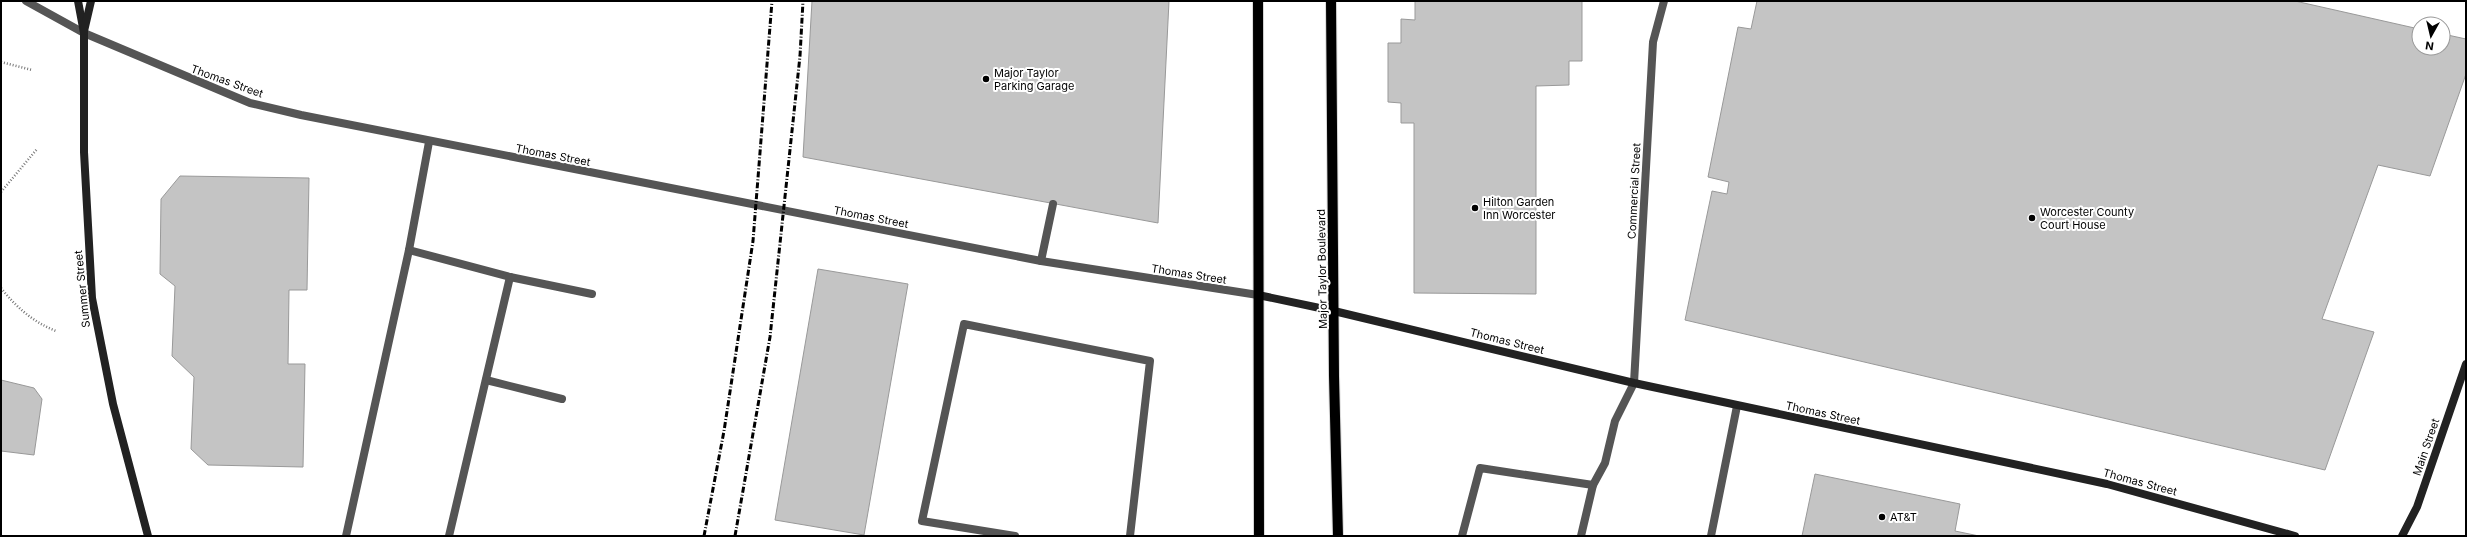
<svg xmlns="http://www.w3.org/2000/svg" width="2467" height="537" font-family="Inter,sans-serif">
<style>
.building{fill:#c4c4c4;stroke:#999}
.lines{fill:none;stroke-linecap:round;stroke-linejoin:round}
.primary-casing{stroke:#dbdbdb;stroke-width:12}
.path{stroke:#777;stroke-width:2.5;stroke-dasharray:1 2;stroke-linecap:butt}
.service{stroke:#555;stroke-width:8}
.minor{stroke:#555;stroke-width:8}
.tertiary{stroke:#555;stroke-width:8}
.secondary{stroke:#222;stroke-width:8}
.primary{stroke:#000;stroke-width:10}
.rail{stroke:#000;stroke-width:3;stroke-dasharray:6 2 1 2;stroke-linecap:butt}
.poi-dot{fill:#000;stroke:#fff;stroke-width:1.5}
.labels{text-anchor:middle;stroke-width:4;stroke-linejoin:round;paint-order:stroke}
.poi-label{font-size:11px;fill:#000;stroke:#fff;text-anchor:start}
.street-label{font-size:11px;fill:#000;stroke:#fff}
</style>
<rect width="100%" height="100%" fill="#fff"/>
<!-- building -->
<g class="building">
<polygon points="812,1 1169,1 1158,223 803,157"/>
<polygon points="1415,1 1582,1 1582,61 1569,61 1569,85 1536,86 1536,294 1414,293 1414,123 1401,123 1401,103 1388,102 1388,43 1401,43 1401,19 1415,20"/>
<polygon points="1757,1 2295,1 2419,29 2419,48 2443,48 2443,34 2466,39 2466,74 2430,176 2378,165 2322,319 2374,332 2325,470 1685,320 1712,191 1727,194 1729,182 1708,177 1738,27 1751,29"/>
<polygon points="180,176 309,178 307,290 289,290 288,364 305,364 303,467 208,465 191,449 194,377 172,356 175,286 160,274 161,199"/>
<polygon points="818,269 908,284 864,535 775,520"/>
<polygon points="1,380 34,388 42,399 34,455 1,451"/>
<polygon points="1815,474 1960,504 1955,531 1979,536 1802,536"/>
</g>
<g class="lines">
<defs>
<g id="primary">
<polyline points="1258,1 1259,536"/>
<polyline points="1331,1 1334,376 1338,536"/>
</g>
</defs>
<!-- primary casing -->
<use href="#primary" class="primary-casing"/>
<!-- path -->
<g class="path">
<polyline points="1,62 32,70"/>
<polyline points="1,192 37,149"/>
<path d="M1 288C16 307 33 322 56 331"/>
</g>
<!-- service -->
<g class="service">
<polyline points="409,250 510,277 592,294"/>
<polyline points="1041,261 1053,204"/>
<polyline points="486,380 562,399"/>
<polyline points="346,536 409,250 429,142"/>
<polyline points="449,536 510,277"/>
<polyline points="1015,536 922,521 964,324 1150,361 1130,536"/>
<polyline points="1462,536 1480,468 1593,485"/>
<polyline points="1581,536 1593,485 1605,463 1615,421 1634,383"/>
<polyline points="1711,536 1737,406"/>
</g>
<!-- minor -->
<g class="minor">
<polyline points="26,1 84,33"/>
<polyline points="1634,383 1653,42 1664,1"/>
</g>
<!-- tertiary -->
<polyline class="tertiary" points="84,33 250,103 301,115 1041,261 1258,295"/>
<!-- secondary -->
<g class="secondary">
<polyline points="78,1 84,33 84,152 92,298 113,404 148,536"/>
<polyline points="84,31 91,1"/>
<polyline points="1258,295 1334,311 1634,383 2107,484 2295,536"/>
<polyline points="2402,536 2417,507 2466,364"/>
</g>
<!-- primary -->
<use href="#primary" class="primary"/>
<!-- rail -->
<g class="rail">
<polyline points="704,536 724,431 753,241 772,1"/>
<polyline points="735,536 770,337 800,56 803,1"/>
</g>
</g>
<!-- markers -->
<g class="poi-dot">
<circle cx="986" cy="79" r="4"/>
<circle cx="1475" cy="208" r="4"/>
<circle cx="2032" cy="218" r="4"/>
<circle cx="1882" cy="517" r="4"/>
</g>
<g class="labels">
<!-- poi labels -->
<g class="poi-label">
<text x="994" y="77">Major Taylor<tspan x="994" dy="13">Parking Garage</tspan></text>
<text x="1483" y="206">Hilton Garden<tspan x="1483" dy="13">Inn Worcester</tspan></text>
<text x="2040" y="216">Worcester County<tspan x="2040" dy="13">Court House</tspan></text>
<text x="1890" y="521">AT&amp;T</text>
</g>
<!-- street labels -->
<g class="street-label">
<text transform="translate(227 81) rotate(20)" y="4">Thomas Street</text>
<text transform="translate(553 155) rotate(11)" y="4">Thomas Street</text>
<text transform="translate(1634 191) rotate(-87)" y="4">Commercial Street</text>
<text transform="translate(871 217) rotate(11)" y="4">Thomas Street</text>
<text transform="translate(1322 269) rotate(-91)" y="4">Major Taylor Boulevard</text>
<text transform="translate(1189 274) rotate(9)" y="4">Thomas Street</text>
<text transform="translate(82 289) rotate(-96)" y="4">Summer Street</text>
<text transform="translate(1507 341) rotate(14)" y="4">Thomas Street</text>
<text transform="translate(1823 413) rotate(12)" y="4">Thomas Street</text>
<text transform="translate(2426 447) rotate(-71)" y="4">Main Street</text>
<text transform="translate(2140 482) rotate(15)" y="4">Thomas Street</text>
</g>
</g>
<!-- border -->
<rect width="2467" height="537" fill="none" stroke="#000000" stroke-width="4"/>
<!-- north arrow -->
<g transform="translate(2431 36) rotate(188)"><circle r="19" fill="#ffffff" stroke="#999999"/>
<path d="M0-3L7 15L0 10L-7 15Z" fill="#000000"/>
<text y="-6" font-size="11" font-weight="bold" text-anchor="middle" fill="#000000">N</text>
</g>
</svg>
